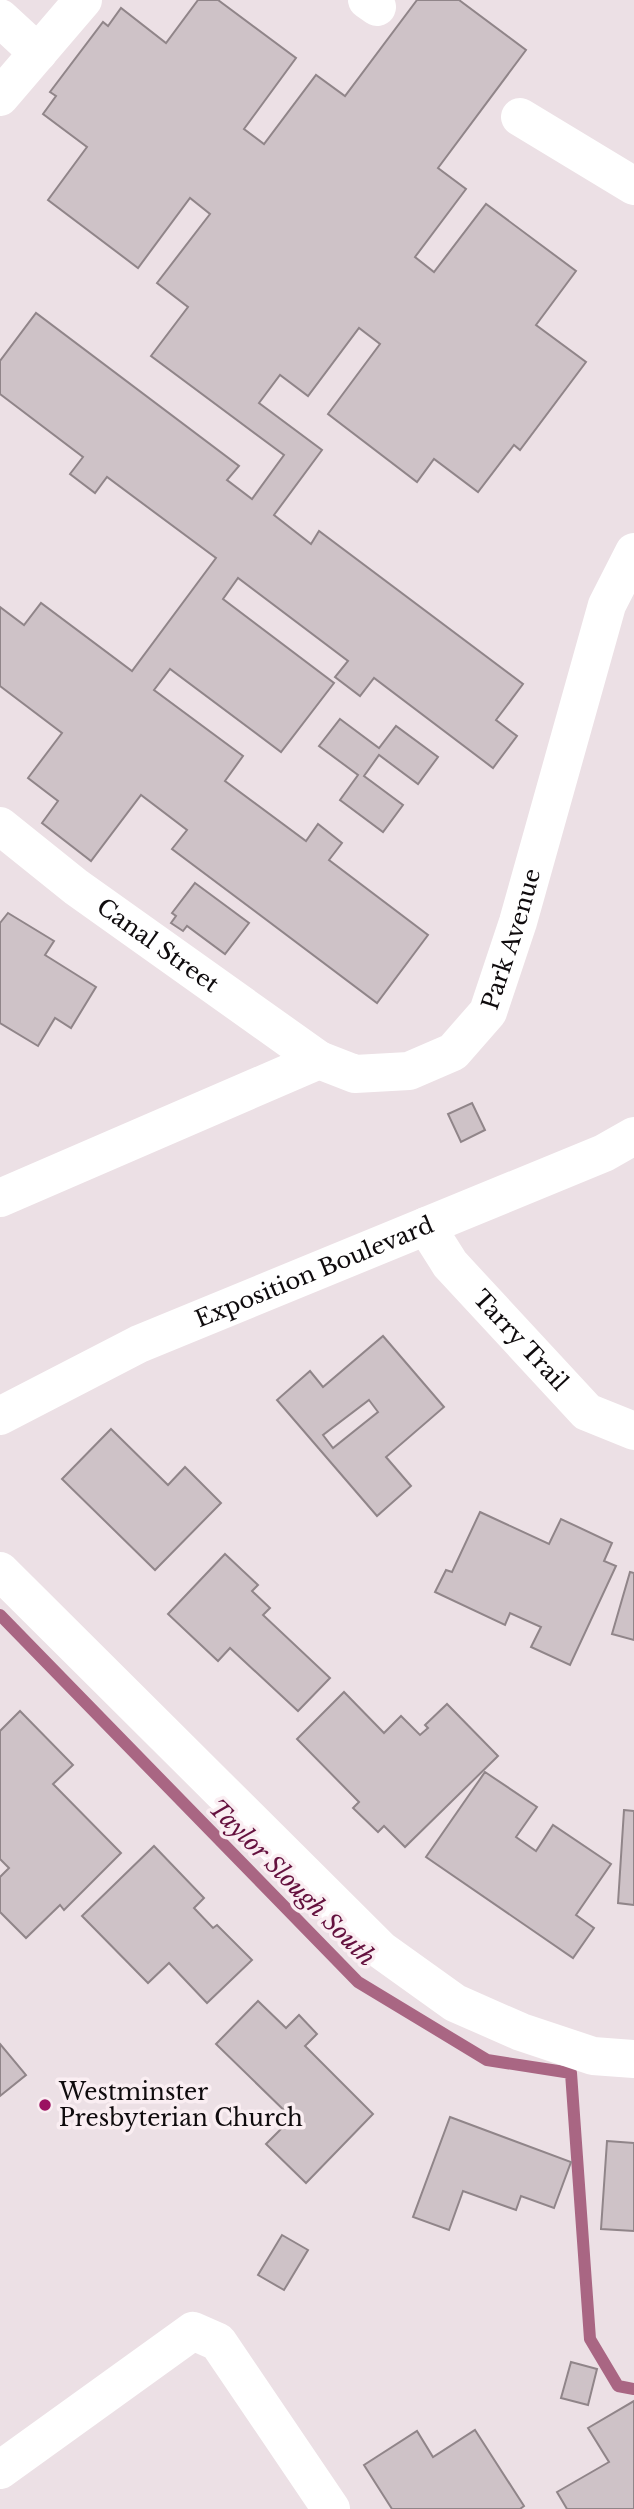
<svg xmlns="http://www.w3.org/2000/svg" width="634" height="2509" font-family="'Libre Baskerville',serif">
<style>
.lines{fill:none;stroke-linecap:round;stroke-linejoin:round}
.stream{stroke:#a96683;stroke-width:12}
.building{fill:#cec2c7;stroke:#908589;stroke-width:2;fill-rule:evenodd}
.minor{stroke:#fff;stroke-width:38}
.poi-dot{fill:#9b1161;stroke:#faeef2;stroke-width:2.5}
.labels{text-anchor:middle;stroke-width:7;stroke-linejoin:round;paint-order:stroke}
.street-label{font-size:23px;fill:#0f0b0d;stroke:#faeef2}
.poi-label{font-size:23px;fill:#0f0b0d;stroke:#faeef2;text-anchor:start}
.water-label{font-size:24px;font-style:italic;fill:#64113e;stroke:#faeef2}
</style>
<rect width="100%" height="100%" fill="#ece0e5"/>
<g class="lines">
<!-- stream -->
<polyline class="stream" points="0,1615 358,1982 487,2060 571,2073 590,2339 618,2386 634,2389"/>
</g>
<!-- building -->
<g class="building">
<polygon points="198,0 218,0 296,58 244,129 264,144 316,75 345,96 417,0 459,0 526,50 438,168 466,189 415,257 434,272 486,204 576,271 536,325 586,362 520,450 514,445 478,492 434,459 417,482 328,414 380,344 359,328 308,396 280,375 259,403 322,450 274,515 311,544 319,531 523,684 496,720 517,736 493,768 374,678 360,696 335,677 348,661 238,578 223,599 334,683 281,752 170,669 154,690 243,756 225,781 306,841 318,824 342,843 329,860 428,935 377,1003 172,849 187,830 141,795 91,861 42,823 58,801 28,778 62,733 0,686 0,607 24,625 41,603 132,671 216,558 107,477 95,493 70,474 83,457 0,394 0,361 36,313 239,466 227,480 252,499 284,455 151,356 188,307 157,283 210,214 190,198 138,268 48,200 87,147 43,114 56,96 50,92 103,22 108,26 121,8 166,43"/>
<polygon points="340,719 379,748 396,726 438,757 418,784 379,755 364,776 403,805 383,832 340,800 358,775 319,746"/>
<polygon points="195,883 249,923 225,954 187,926 183,931 171,923 176,916 172,913"/>
<polygon points="8,913 54,941 45,955 96,987 71,1028 55,1018 38,1046 0,1023 0,923"/>
<polygon points="472,1103 485,1130 461,1142 448,1114"/>
<path d="M383 1336 444 1407 386 1457 411 1486 377 1516 277 1400 310 1371 323 1387ZM369 1400 378 1412 333 1448 323 1435Z"/>
<polygon points="111,1429 168,1485 185,1467 221,1503 155,1570 62,1479"/>
<polygon points="480,1512 549,1544 561,1519 612,1543 604,1561 616,1566 570,1665 531,1647 541,1627 510,1613 505,1625 435,1592 446,1570 452,1572"/>
<polygon points="225,1554 258,1585 252,1591 270,1608 263,1615 330,1678 298,1711 230,1648 218,1661 168,1614"/>
<polygon points="630,1572 634,1573 634,1640 612,1634"/>
<polygon points="344,1692 384,1733 401,1716 420,1735 428,1728 425,1725 447,1704 498,1756 405,1847 384,1826 378,1832 353,1808 359,1802 297,1739"/>
<polygon points="20,1711 73,1765 53,1784 121,1853 64,1910 60,1905 26,1938 0,1912 0,1877 9,1868 0,1859 0,1731"/>
<polygon points="485,1772 537,1807 516,1837 536,1851 553,1825 611,1864 576,1915 594,1928 573,1958 426,1857"/>
<polygon points="624,1810 634,1811 634,1905 618,1903"/>
<polygon points="154,1846 204,1898 194,1908 213,1928 217,1925 252,1960 207,2003 169,1963 148,1983 82,1916"/>
<polygon points="258,2001 286,2028 299,2015 317,2034 305,2046 373,2114 306,2183 266,2144 292,2118 216,2044"/>
<polygon points="0,2044 26,2075 0,2096"/>
<polygon points="450,2117 571,2162 554,2208 521,2196 516,2210 463,2191 449,2230 413,2217"/>
<polygon points="607,2141 634,2143 634,2231 601,2229"/>
<polygon points="282,2235 308,2250 284,2290 258,2275"/>
<polygon points="571,2362 597,2369 588,2405 561,2398"/>
<polygon points="634,2401 634,2509 567,2509 557,2492 609,2462 588,2428"/>
<polygon points="475,2430 524,2506 520,2509 392,2509 364,2465 417,2431 433,2457"/>
</g>
<g class="lines">
<!-- minor -->
<g class="minor">
<polyline points="367,0 377,7"/>
<polyline points="0,18 38,53"/>
<polyline points="0,97 83,0"/>
<polyline points="520,117 634,186"/>
<path id="s1" d="M0 826 76 887 319 1060"/>
<path id="s2" d="M0 1198 319 1060 355 1074 409 1071 453 1052 488 1012 518 922 607 605 634 552"/>
<path id="s3" d="M426 1226 450 1264 587 1412 634 1431"/>
<path id="s4" d="M0 1416 139 1344 604 1153 634 1136"/>
<polyline points="0,1571 381,1950 455,2003 521,2032 593,2056 634,2059"/>
<polyline points="0,2470 193,2331 218,2342 331,2509"/>
</g>
</g>
<!-- markers -->
<circle class="poi-dot" cx="45" cy="2105" r="7"/>
<g class="labels">
<!-- street labels -->
<g class="street-label">
<text dy="8" stroke="none"><textPath href="#s2" startOffset="618">Park Avenue</textPath></text>
<text dy="8" stroke="none"><textPath href="#s1" startOffset="198">Canal Street</textPath></text>
<text dy="8" stroke="none"><textPath href="#s4" startOffset="346">Exposition Boulevard</textPath></text>
<text dy="8" stroke="none"><textPath href="#s3" startOffset="149">Tarry Trail</textPath></text>
</g>
<!-- poi labels -->
<g class="poi-label">
<text x="59" y="2100">Westminster<tspan x="59" dy="26">Presbyterian Church</tspan></text>
</g>
<!-- water labels -->
<g class="water-label">
<text transform="translate(292 1883) rotate(45)" y="8">Taylor Slough South</text>
</g>
</g>
</svg>
